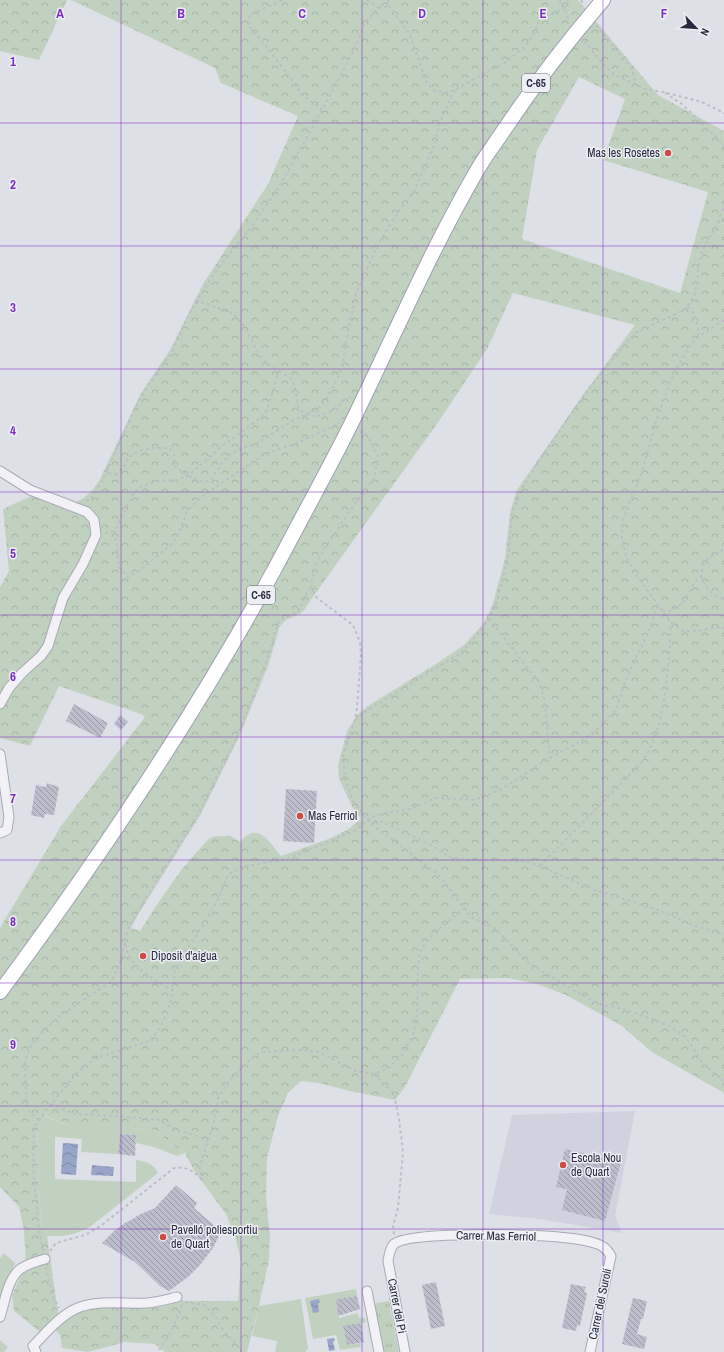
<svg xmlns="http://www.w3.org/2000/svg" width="724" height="1352" font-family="'Archivo Narrow',sans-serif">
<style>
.built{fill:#d0d2dd}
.green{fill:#c0d2bf}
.forest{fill:url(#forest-crowns);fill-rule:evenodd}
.park{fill:url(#park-tufts)}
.water{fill:url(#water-waves)}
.building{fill:url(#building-back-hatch)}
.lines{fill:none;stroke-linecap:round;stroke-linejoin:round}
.minor-casing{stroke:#a7a9b5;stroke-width:11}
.primary-casing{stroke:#9da1b3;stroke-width:16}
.path{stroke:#bcbdc6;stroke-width:2;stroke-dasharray:3 3;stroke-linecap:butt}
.minor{stroke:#f1f1f6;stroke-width:9}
.primary{stroke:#fff;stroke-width:14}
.grid{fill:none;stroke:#7b2cbf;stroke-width:1;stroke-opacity:0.55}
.poi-dot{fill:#ce4b41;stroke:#edeff5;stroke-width:1.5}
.labels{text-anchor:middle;stroke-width:3;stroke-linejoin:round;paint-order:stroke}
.shield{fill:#edeff5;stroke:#626575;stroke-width:1}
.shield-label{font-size:11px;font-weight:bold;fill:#272a3e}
.poi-label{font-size:12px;fill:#272a3e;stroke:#edeff5;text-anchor:start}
.street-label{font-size:12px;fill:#272a3e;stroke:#edeff5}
.grid-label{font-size:13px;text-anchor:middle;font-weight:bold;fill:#7b2cbf;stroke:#edeff5;stroke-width:3;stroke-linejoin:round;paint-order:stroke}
</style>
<defs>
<pattern id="forest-crowns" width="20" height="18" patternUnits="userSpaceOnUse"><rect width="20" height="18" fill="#c0d2bf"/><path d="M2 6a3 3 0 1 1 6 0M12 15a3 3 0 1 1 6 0" fill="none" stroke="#a5b4a5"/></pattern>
<pattern id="park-tufts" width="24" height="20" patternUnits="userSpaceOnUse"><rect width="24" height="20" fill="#c0d2bf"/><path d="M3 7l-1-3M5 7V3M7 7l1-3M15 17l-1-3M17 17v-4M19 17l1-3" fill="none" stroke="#a5b4a5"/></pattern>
<pattern id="water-waves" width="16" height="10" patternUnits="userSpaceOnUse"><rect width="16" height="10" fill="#98a5c8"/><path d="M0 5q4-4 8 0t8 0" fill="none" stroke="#7c87a4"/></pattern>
<pattern id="building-back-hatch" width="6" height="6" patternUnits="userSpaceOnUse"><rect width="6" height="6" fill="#bbbdca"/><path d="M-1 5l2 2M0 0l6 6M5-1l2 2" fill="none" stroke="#989aa5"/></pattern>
</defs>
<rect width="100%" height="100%" fill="#dee0e8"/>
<!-- built -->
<polygon class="built" points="635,1111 615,1216 622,1233 540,1219 489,1214 512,1115"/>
<!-- green -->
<g class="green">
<path d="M44 1116 70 1126H117L155 1130 172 1145 185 1153 177 1156 154 1147 136 1143V1135L120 1134 118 1154 81 1152 82 1139 55 1137V1179L136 1182V1160C145 1161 154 1164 158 1173L90 1227 74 1234 62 1236H47L41 1226 37 1152 38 1127Z"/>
<polygon points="4,1253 15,1263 1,1298 0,1297 0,1258"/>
<polygon points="356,1289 357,1296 336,1299 339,1318 358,1313 359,1318 365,1318 366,1322 343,1327 347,1345 360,1343 361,1347 340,1350 336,1335 313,1339 305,1298"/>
<polygon points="301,1299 308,1349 305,1352 275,1352 277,1341 252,1336 259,1306"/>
<polygon points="0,1340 8,1347 4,1352 0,1352"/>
</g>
<!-- forest -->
<g class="forest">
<polygon points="0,0 67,0 39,60 0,51"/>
<path d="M71 0H578L658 95 724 131V1093L652 1052 622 1026 566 995 537 984 508 978 460 979 405 1087 395 1100 350 1091 319 1083 301 1081 288 1093 278 1116 267 1158 266 1197 270 1236 269 1260 259 1306 247 1352H165L155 1344 125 1342 88 1352 62 1348 60 1335 53 1327 44 1335 14 1311 12 1295 26 1265 24 1231 19 1207 0 1187V928L61 826 145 717 141 714 59 686 30 746 0 738V587L9 571 3 509 31 496 73 512 76 502C87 497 92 491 99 481L141 393 170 350 203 284 268 184 298 116 221 83 215 68ZM579 77 625 99 603 160 708 192 680 293 522 239 537 150ZM513 293 635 325 585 392 517 490 510 512 505 558 492 607 483 624 464 645 436 664 371 704 358 714 347 731 338 765 339 779 353 808 361 819 347 830 331 838 281 856C274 848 261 826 248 835 245 836 243 839 240 842L229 835C222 838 216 834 209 839 204 843 199 850 194 855 173 879 157 905 140 931L131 928 139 913 201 814 239 737 268 666 280 626 286 620 300 614 305 609 310 601 439 421 487 349ZM45 1116 71 1126H117L155 1130 172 1145 185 1153 195 1172 226 1214 235 1236 241 1261 238 1301H183L177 1297 79 1307 59 1320 47 1236 41 1226 37 1152 38 1127Z"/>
</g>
<!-- park -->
<polygon class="park" points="389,1301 399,1352 382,1352 372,1304"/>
<!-- water -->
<g class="water">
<polygon points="63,1143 78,1144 76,1175 61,1174"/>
<polygon points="92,1165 114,1167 113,1176 91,1175"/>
<polygon points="319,1299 320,1303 318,1303 319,1312 313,1313 310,1301"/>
<polygon points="334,1338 335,1340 333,1342 335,1350 329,1351 327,1339"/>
</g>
<!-- building -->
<g class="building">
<polygon points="74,704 108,723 100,738 66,721"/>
<polygon points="120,715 128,722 121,730 114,724"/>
<polygon points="47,783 59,787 54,815 45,814 44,818 31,815 36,785 46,787"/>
<polygon points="286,789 317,791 314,843 283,841"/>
<circle cx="143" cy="956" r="5.5"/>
<polygon points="120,1134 136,1135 135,1156 118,1154"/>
<polygon points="565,1149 621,1162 605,1221 562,1210 567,1189 556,1187"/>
<polygon points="176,1185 197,1203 194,1208 216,1227 220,1234 213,1248 200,1265 188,1277 169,1291 160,1286 135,1262 102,1243 114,1231 122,1225 141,1214 155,1208"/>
<polygon points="436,1282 445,1326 431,1329 422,1285"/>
<polygon points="571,1284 586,1287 584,1292 587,1293 580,1326 577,1325 576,1331 562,1328"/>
<polygon points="357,1296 360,1309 338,1316 336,1299"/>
<polygon points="633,1298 647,1301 643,1319 641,1319 637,1334 647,1337 644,1349 622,1344"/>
<polygon points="361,1323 364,1342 347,1345 343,1326"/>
</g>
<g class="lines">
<defs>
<g id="minor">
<polyline points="0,471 30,490 87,512 94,520 96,535 83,564 63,598 48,646 41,656 22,673 9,688 0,704"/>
<polyline points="0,754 9,817 7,830 0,833"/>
<polyline points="367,1291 379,1352"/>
<path d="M0 1317C5 1302 7 1281 19 1270 26 1264 36 1262 45 1259"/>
<path d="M36 1352 33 1346C47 1332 61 1314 80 1307 101 1300 125 1304 147 1303 157 1302 168 1299 177 1297"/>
<path d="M405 1352 388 1261C389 1255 390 1248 394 1244 411 1230 541 1235 568 1238 578 1239 591 1241 600 1245 606 1248 608 1251 611 1256L590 1352"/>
</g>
<path id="primary" d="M0 992C109 845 211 692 296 529 315 493 335 457 353 420 393 338 429 254 475 174 483 159 494 145 504 130 534 85 567 42 603 0"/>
</defs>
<!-- minor casing -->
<use href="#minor" class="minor-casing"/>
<!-- primary casing -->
<use href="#primary" class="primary-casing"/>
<!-- path -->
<g class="path">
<polyline points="282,0 250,15 248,23 253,32 265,44 302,94 322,110"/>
<polyline points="367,0 379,8"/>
<polyline points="388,0 389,6 409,33 427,83 435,91 444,93 455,90 490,70 502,65 524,48 535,32 539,20 544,16 565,9"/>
<polyline points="560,0 561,5 565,9 569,21"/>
<polyline points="581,0 584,5"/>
<polyline points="565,8 568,0"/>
<polyline points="596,25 632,69 636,84"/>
<polyline points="584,41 604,65 616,76 636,84 644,89 663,92 702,102 724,113"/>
<polyline points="665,93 682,104 724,145"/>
<polyline points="195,303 205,303 234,314 244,326 260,356 269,365 279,371 267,410 260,418 221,447 189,475 177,480 157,481 140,487 133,494 115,531 119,568 128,577 138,572 174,542 180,531 187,511 201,497 265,454 300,442 339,423"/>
<path d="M687 307C697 314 698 326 698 337"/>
<polyline points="724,320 698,337 689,347 673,375 655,424 643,469 623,519 622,537 626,556 635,573 671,623 683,631 696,631 718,627 724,628"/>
<path d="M279 371C283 374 289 376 292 380 300 392 290 412 312 416 319 417 331 412 336 408 340 404 344 398 351 397"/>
<polyline points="360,431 368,436 378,456 374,479 363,492 324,549 315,567 311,587 317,598 353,625 360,642 361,654 357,708 355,720 343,756 345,779 353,801 371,824 438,874 471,917 496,929 527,962 575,991 599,1004 623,1009 668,1025 682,1034 690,1043 703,1064 724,1080"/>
<path d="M107 467 111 474 115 475C122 471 124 464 129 458 139 447 156 448 169 448L174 454V462L176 468 198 481 204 482 211 480 221 464 231 454 244 447 256 444 294 420 317 410 327 398 338 377 343 365 345 347 356 293 378 244 401 208 414 192 435 143 439 125 449 102 455 90"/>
<polyline points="86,501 92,497 100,485 139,400 149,384 171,353 186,321 195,303 218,268 253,225 282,182 322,110 354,50 365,23 379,8 389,6"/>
<polyline points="105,533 115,531"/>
<path d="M701 576C705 587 711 596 724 598"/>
<polyline points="662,611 669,611 683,603 695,582 701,576 704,563 713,555 724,549"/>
<polyline points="489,619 539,682 544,697 550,758"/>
<polyline points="355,720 363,713 461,653 481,630 495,608 498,596 509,553 512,512 521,491 534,468 587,391 626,343 637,332 686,309 695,294 700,259 705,245 718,224 724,205"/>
<polyline points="368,820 383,822 431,845 450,857 468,860 524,861 540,866 590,888 661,911 695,926 724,934"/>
<path d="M540 866 640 764C667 729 668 667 671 623"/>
<path d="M173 991C154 979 122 964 126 938 126 934 128 930 129 926L198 814 237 737 269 654 278 623 283 618 294 614 299 610 306 595 311 587"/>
<polyline points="374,1074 395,1094 395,1100 399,1119 403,1152 398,1208 393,1226 394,1234"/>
<polyline points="51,1104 75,1114 117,1116 160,1120 175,1130 201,1137 207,1142"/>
<polyline points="39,1120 30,1112 26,1102 25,1061 31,1046 43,1031 62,1014 111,982 117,970 121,960 125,942"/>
<polyline points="202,1181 200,1168 202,1159 214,1122 218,1099 229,1081 246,1063 254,1056 264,1052 302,1050 319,1052 356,1071 374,1074 389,1068 402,1055 414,1032 417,1014 418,969 420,952 426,942 434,933 465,908"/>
<polyline points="43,1251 39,1229 33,1167 34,1128 44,1113 77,1073 96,1058 150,1041 160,1028 168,1010 173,991 175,971 182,957 205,922 217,901 228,875 241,867 287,859 356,830 368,820 376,815 411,809 436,798 474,800 502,789 541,763 584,739 600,727 616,709 627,677 648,633 658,605"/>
<path d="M50 1251 56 1243 85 1235 102 1225 174 1168C186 1166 194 1171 202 1180"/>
<polyline points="46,1267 52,1295 59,1308"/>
<polyline points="185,1302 204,1305 216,1317 221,1327 242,1352"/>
<path d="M159 1350C169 1337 177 1321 182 1305"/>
</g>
<!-- minor -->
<use href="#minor" class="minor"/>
<!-- primary -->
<use href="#primary" class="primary"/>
</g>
<!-- grid -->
<path class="grid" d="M121 0V1352M241 0V1352M362 0V1352M483 0V1352M603 0V1352M0 123H724M0 246H724M0 369H724M0 492H724M0 615H724M0 737H724M0 860H724M0 983H724M0 1106H724M0 1229H724"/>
<!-- markers -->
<g class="poi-dot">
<circle cx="668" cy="153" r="4"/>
<circle cx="300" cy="816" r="4"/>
<circle cx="143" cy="956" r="4"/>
<circle cx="563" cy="1165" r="4"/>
<circle cx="163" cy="1237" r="4"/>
</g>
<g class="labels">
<!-- shield labels -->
<g class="shield">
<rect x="522" y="74" width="28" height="18" rx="3"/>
<rect x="247" y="586" width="28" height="18" rx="3"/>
</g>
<g class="shield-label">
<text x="536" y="87">C-65</text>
<text x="261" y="599">C-65</text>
</g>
<!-- poi labels -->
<g class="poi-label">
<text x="660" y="157" text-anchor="end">Mas les Rosetes</text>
<text x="308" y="820">Mas Ferriol</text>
<text x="151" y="960">Diposit d'aigua</text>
<text x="571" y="1162">Escola Nou<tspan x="571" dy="14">de Quart</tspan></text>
<text x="171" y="1234">Pavelló poliesportiu<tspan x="171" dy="14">de Quart</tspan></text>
</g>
<!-- street labels -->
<g class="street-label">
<text transform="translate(496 1236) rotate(1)" y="4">Carrer Mas Ferriol</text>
<text transform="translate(600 1304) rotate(-78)" y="4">Carrer del Surolí</text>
<text transform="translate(397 1306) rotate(79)" y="4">Carrer del Pi</text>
</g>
</g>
<g class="grid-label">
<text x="60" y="18">A</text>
<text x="181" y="18">B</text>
<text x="302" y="18">C</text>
<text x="422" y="18">D</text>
<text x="543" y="18">E</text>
<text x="664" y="18">F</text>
<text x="13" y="66">1</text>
<text x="13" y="189">2</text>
<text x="13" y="312">3</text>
<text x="13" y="435">4</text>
<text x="13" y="558">5</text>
<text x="13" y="681">6</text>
<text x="13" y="803">7</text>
<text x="13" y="926">8</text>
<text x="13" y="1049">9</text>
</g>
<!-- north arrow -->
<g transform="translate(696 28) rotate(115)" stroke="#edeff5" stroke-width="3" paint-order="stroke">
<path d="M0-3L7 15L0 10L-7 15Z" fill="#272a3e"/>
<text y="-6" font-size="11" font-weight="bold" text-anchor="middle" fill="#272a3e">N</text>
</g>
</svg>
